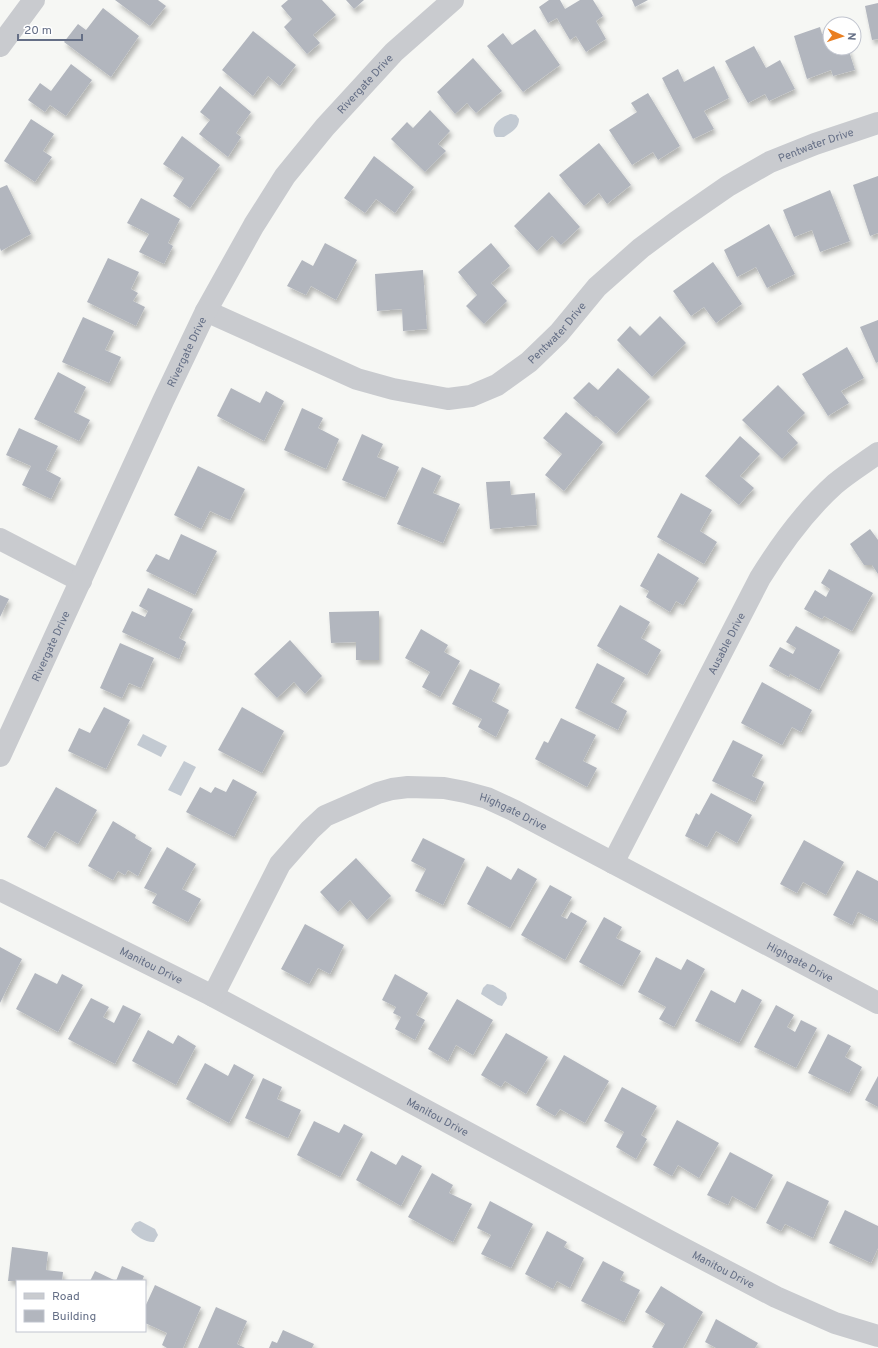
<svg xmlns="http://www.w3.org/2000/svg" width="878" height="1348" font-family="Overpass,sans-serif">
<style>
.water{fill:#c3cad2}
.building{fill:#b2b6be;filter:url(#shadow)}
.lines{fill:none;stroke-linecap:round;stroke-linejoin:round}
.minor{stroke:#c9cbcf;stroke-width:22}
.labels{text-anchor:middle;stroke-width:4;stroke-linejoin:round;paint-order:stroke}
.street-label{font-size:11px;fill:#656f86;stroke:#fff}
</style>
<defs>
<filter id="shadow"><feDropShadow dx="2.5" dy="4.5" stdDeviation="2" flood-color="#0004"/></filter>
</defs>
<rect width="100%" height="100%" fill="#f6f7f4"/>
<!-- water -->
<g class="water">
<path d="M511 114 516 115 519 119C519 129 511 132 504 137H496C488 127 501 116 511 114Z"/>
<polygon points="143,734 167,746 161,757 137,745"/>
<polygon points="184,761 196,767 181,796 168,790"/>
<polygon points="487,984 493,985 506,993 507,998 502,1006 498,1005 481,994 483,988"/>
<path d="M140 1221 155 1229 158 1235 154 1242C147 1243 135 1236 131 1230L135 1223Z"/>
</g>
<!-- building -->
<g class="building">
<polygon points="115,0 158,0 166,6 150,26"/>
<polygon points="288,0 322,0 336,15 313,35 320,43 307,54 284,27 292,19 281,6"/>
<polygon points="346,0 364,0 354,9"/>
<polygon points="549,0 560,0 565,9 580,0 593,0 603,16 596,21 606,39 586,52 576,36 570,40 557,18 548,23 539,7"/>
<polygon points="632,0 648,0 635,7"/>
<polygon points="878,3 878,39 872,40 865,6"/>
<polygon points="103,8 139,36 111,77 64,42 78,24 86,30"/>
<polygon points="820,27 822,34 830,31 830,48 848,48 855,70 833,76 831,70 807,79 794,36"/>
<polygon points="535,29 560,65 523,92 487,46 503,33 512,45"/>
<polygon points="253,31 296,65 280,86 268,76 253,96 222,70"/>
<polygon points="754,46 766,68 780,60 795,89 769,101 765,94 748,103 725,61"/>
<polygon points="473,58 502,91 476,113 467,103 455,114 437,92"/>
<polygon points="71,64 92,80 66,116 50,105 45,112 28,100 40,83 51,91"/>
<polygon points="714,66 729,98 704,111 714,129 693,139 662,78 678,69 684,82"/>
<polygon points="220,86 251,112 236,133 241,137 228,157 199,134 210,120 200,112"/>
<polygon points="648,93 680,146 658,160 653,152 632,165 609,130 637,112 631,103"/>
<polygon points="430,110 450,131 438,144 446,151 425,172 391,139 407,122 413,128"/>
<polygon points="31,119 54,134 43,151 52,157 35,182 4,161"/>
<polygon points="182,136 220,165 190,208 173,196 184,178 163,164"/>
<polygon points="599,143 631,185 607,204 599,193 584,206 559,175"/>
<polygon points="374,156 414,187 395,213 376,199 365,213 344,198"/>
<polygon points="878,176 878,233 870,236 853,185"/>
<polygon points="7,185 31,234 1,251 0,248 0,188"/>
<polygon points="830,190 850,241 820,252 812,230 794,237 783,210"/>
<polygon points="549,192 580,227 561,245 552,236 537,251 514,226"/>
<polygon points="141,198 180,219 168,243 173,246 164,264 139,252 149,234 127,223"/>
<polygon points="769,224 795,274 767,288 756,267 737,277 724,250"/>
<polygon points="325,243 357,260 336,300 311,286 306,295 287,286 302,260 313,266"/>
<polygon points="491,243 510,266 491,283 507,301 484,324 466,306 477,295 458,272"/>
<polygon points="108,258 139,272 131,289 138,293 133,301 145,307 136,326 87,302"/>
<polygon points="713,262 742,304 716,323 704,307 691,316 673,291"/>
<polygon points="423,270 427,329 403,331 402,309 377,311 375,274"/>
<polygon points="660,316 686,343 652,377 617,340 630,326 640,336"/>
<polygon points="83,317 114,331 105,350 121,357 109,383 62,362"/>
<polygon points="878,320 878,362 876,363 860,327"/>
<polygon points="847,347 864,378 841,391 849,403 828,416 802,374"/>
<polygon points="618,368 650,397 616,434 596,416 594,417 573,398 589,382 598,390"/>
<polygon points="58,372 86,387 74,412 90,420 79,441 34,419"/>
<polygon points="778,385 805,413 787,431 798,443 782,459 742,420"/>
<polygon points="231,388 260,403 266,391 284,401 264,441 217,416"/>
<polygon points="302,408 323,418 318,428 339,439 326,469 284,450"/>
<polygon points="566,412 603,442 564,491 545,475 562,454 543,438"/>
<polygon points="19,428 58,446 46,470 61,478 51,499 22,485 31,466 6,455"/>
<polygon points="362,434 383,444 377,457 399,467 385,498 342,480"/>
<polygon points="740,436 760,454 740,476 754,488 739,505 705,476"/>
<polygon points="198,466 245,489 230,520 210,511 201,529 174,515"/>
<polygon points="422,467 441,476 433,493 460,504 443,543 397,524"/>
<polygon points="510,481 511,495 535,493 537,525 490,529 486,482"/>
<polygon points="681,493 712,510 700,531 717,542 704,564 657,537"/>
<polygon points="870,529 878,540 878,574 872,565 864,565 850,544"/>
<polygon points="181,534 217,551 195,595 146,571 156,554 169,560"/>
<polygon points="658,553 699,578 683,605 676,601 670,612 646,597 649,591 640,586"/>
<polygon points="829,569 873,593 852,631 824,616 822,619 804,609 815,590 826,597 830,589 821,583"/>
<polygon points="148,588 193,609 179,638 186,642 179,659 122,632 132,611 145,617 148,611 139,606"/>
<polygon points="0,595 9,599 0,617"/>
<polygon points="620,605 650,622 641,638 661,650 647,675 597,646"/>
<polygon points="379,611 379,660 356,660 356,642 331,643 329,612"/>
<polygon points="796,626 840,650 819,690 790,674 789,677 769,666 780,647 793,654 796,648 786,642"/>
<polygon points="421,629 448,645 444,652 460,661 440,697 422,687 430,672 405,658"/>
<polygon points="290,640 322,676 305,694 294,682 277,698 254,674"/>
<polygon points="120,643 154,658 141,688 129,683 122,698 100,688"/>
<polygon points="597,663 625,678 611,702 627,711 618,730 575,708"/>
<polygon points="470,669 500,684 492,701 509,710 496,737 478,727 482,719 452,704"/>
<polygon points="762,682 812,710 801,732 792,727 782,745 741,723"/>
<polygon points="104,707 130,720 106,769 68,751 79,728 90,733"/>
<polygon points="242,707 284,731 262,773 218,750"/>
<polygon points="561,718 596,735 583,761 597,768 587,787 535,759 544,741 548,743"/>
<polygon points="733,740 763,755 752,776 764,782 755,802 712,781"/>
<polygon points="233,779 257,792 234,837 186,812 200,787 211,793 215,787 226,792"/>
<polygon points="56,787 97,810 78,844 55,831 45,848 27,837"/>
<polygon points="711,793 752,815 737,843 716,831 707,847 685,836 696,813 699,815"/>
<polygon points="113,821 136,835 135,838 152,848 138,876 128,870 125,875 118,871 113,880 88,866"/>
<polygon points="423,838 465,859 443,905 415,891 426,869 411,861"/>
<polygon points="804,840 844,862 826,895 803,882 797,893 780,884"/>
<polygon points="167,847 196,864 182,889 201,899 188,922 152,903 157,894 144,888"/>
<polygon points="356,858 391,896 367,920 350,900 338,912 320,892"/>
<polygon points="487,866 511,880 518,868 537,879 510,928 467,904"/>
<polygon points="857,870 878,881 878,922 858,912 852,925 833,915"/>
<polygon points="550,885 572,897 561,916 567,919 571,912 587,921 565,960 521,935"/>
<polygon points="604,917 622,927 616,938 641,951 622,986 579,962"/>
<polygon points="305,924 344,945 330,974 318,968 309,984 281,969"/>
<polygon points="0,947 22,959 0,1003"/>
<polygon points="656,957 681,970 687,959 705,969 674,1027 659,1019 666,1007 638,992"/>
<polygon points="35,973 57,984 62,974 83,985 58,1032 16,1009"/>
<polygon points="395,974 428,993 416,1015 425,1020 415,1040 395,1029 401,1017 393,1013 396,1007 382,1000"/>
<polygon points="742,989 762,1000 739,1043 695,1021 711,990 735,1003"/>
<polygon points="91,998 109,1007 103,1017 114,1023 123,1005 141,1014 115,1064 68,1039"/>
<polygon points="457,999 493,1020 473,1055 456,1045 448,1061 428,1049"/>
<polygon points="776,1005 794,1015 787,1027 795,1032 801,1020 817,1028 796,1068 754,1047"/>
<polygon points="148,1030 173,1044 178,1035 196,1046 176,1085 132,1061"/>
<polygon points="506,1033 548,1057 526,1094 505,1081 501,1087 481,1075"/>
<polygon points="828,1034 851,1046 845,1057 862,1067 849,1093 808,1073"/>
<polygon points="564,1055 609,1081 585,1123 560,1109 555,1116 536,1105"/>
<polygon points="205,1063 228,1076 234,1064 254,1075 229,1123 186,1099"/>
<polygon points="878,1076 878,1107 865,1100"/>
<polygon points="263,1078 282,1087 277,1099 301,1110 288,1138 245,1118"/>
<polygon points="622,1087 657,1106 641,1135 647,1139 636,1159 616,1147 624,1132 604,1121"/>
<polygon points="677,1120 719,1143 699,1178 678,1165 672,1176 653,1165"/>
<polygon points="314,1121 339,1133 344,1124 363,1134 340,1177 297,1155"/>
<polygon points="371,1151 396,1165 402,1155 422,1166 401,1206 356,1180"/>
<polygon points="730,1152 773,1175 755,1209 732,1196 728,1205 707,1195"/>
<polygon points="432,1173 453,1185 449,1193 472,1204 453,1242 408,1217"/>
<polygon points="787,1181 829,1201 813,1238 785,1224 781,1231 766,1223"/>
<polygon points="490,1201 533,1224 511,1268 481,1254 491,1235 477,1228"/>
<polygon points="845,1210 878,1226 878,1248 871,1263 829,1243"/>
<polygon points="547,1231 567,1242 564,1247 584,1258 570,1288 557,1281 553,1289 525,1274"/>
<polygon points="12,1247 48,1252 46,1270 63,1272 62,1281 8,1281"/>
<polygon points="603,1261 624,1272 620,1280 640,1290 624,1322 581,1301"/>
<polygon points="122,1266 144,1276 142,1281 90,1281 95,1271 116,1281"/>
<polygon points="155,1285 201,1307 183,1348 167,1348 162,1345 167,1333 145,1323 145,1307"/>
<polygon points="661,1286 703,1312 683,1348 654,1348 652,1347 665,1324 645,1312"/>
<polygon points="216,1307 247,1321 237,1344 245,1348 198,1348"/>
<polygon points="716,1319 758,1343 755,1348 716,1348 705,1342"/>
<polygon points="283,1330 314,1344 312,1348 269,1348 272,1341 277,1343"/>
</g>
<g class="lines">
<!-- minor -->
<g class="minor">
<polyline points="0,46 34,0"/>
<path id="s1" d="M206 311 357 379 393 389 448 399 471 396 497 385 529 362 559 333 597 287 641 248 676 222 728 186 770 162 815 144 878 123"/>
<polyline points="0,539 81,581"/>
<path id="s2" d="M0 756 163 401 206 311 254 225 285 176 325 127 394 52 453 0"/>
<path id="s3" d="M613 863 760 578C781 544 805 511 835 484 848 473 864 463 878 453"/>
<path id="s4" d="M0 890 213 996 669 1241 776 1297 835 1323 878 1336"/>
<path id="s5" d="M213 996 280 864 310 830 325 816 378 793 392 789 408 787 444 788 465 792 487 798 515 811 878 1003"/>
</g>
</g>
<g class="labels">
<!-- street labels -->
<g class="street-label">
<text dy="4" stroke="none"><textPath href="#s2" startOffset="769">Rivergate Drive</textPath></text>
<text dy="4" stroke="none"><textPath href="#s1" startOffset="714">Pentwater Drive</textPath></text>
<text dy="4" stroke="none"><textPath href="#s1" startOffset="390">Pentwater Drive</textPath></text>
<text dy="4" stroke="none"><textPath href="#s2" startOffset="445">Rivergate Drive</textPath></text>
<text dy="4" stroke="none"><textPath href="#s3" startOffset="247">Ausable Drive</textPath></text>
<text dy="4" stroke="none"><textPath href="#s2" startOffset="121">Rivergate Drive</textPath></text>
<text dy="4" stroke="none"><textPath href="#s5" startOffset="412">Highgate Drive</textPath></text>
<text dy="4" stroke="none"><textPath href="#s5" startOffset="736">Highgate Drive</textPath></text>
<text dy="4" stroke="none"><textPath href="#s4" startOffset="169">Manitou Drive</textPath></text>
<text dy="4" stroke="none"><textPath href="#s4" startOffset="493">Manitou Drive</textPath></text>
<text dy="4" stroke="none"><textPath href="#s4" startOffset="817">Manitou Drive</textPath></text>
</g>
</g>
<!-- legend -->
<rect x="16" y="1280" width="130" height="52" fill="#ffffff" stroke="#c1c5cf"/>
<rect x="24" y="1293" width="20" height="6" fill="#c9cbcf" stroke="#c1c5cf"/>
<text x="52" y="1300" font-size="12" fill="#656f86">Road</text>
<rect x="24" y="1310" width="20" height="12" fill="#b2b6be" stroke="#c1c5cf"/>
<text x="52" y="1320" font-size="12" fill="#656f86">Building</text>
<!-- north arrow -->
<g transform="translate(842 36) rotate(93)"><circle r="19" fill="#ffffff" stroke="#c1c5cf"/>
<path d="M0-3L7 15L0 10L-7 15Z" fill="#ea7f21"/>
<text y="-6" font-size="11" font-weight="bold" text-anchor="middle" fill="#656f86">N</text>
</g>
<!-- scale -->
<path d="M18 34v6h64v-6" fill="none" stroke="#656f86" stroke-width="2"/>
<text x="24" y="34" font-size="12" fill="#656f86" stroke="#ffffff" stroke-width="3" paint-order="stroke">20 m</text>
</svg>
